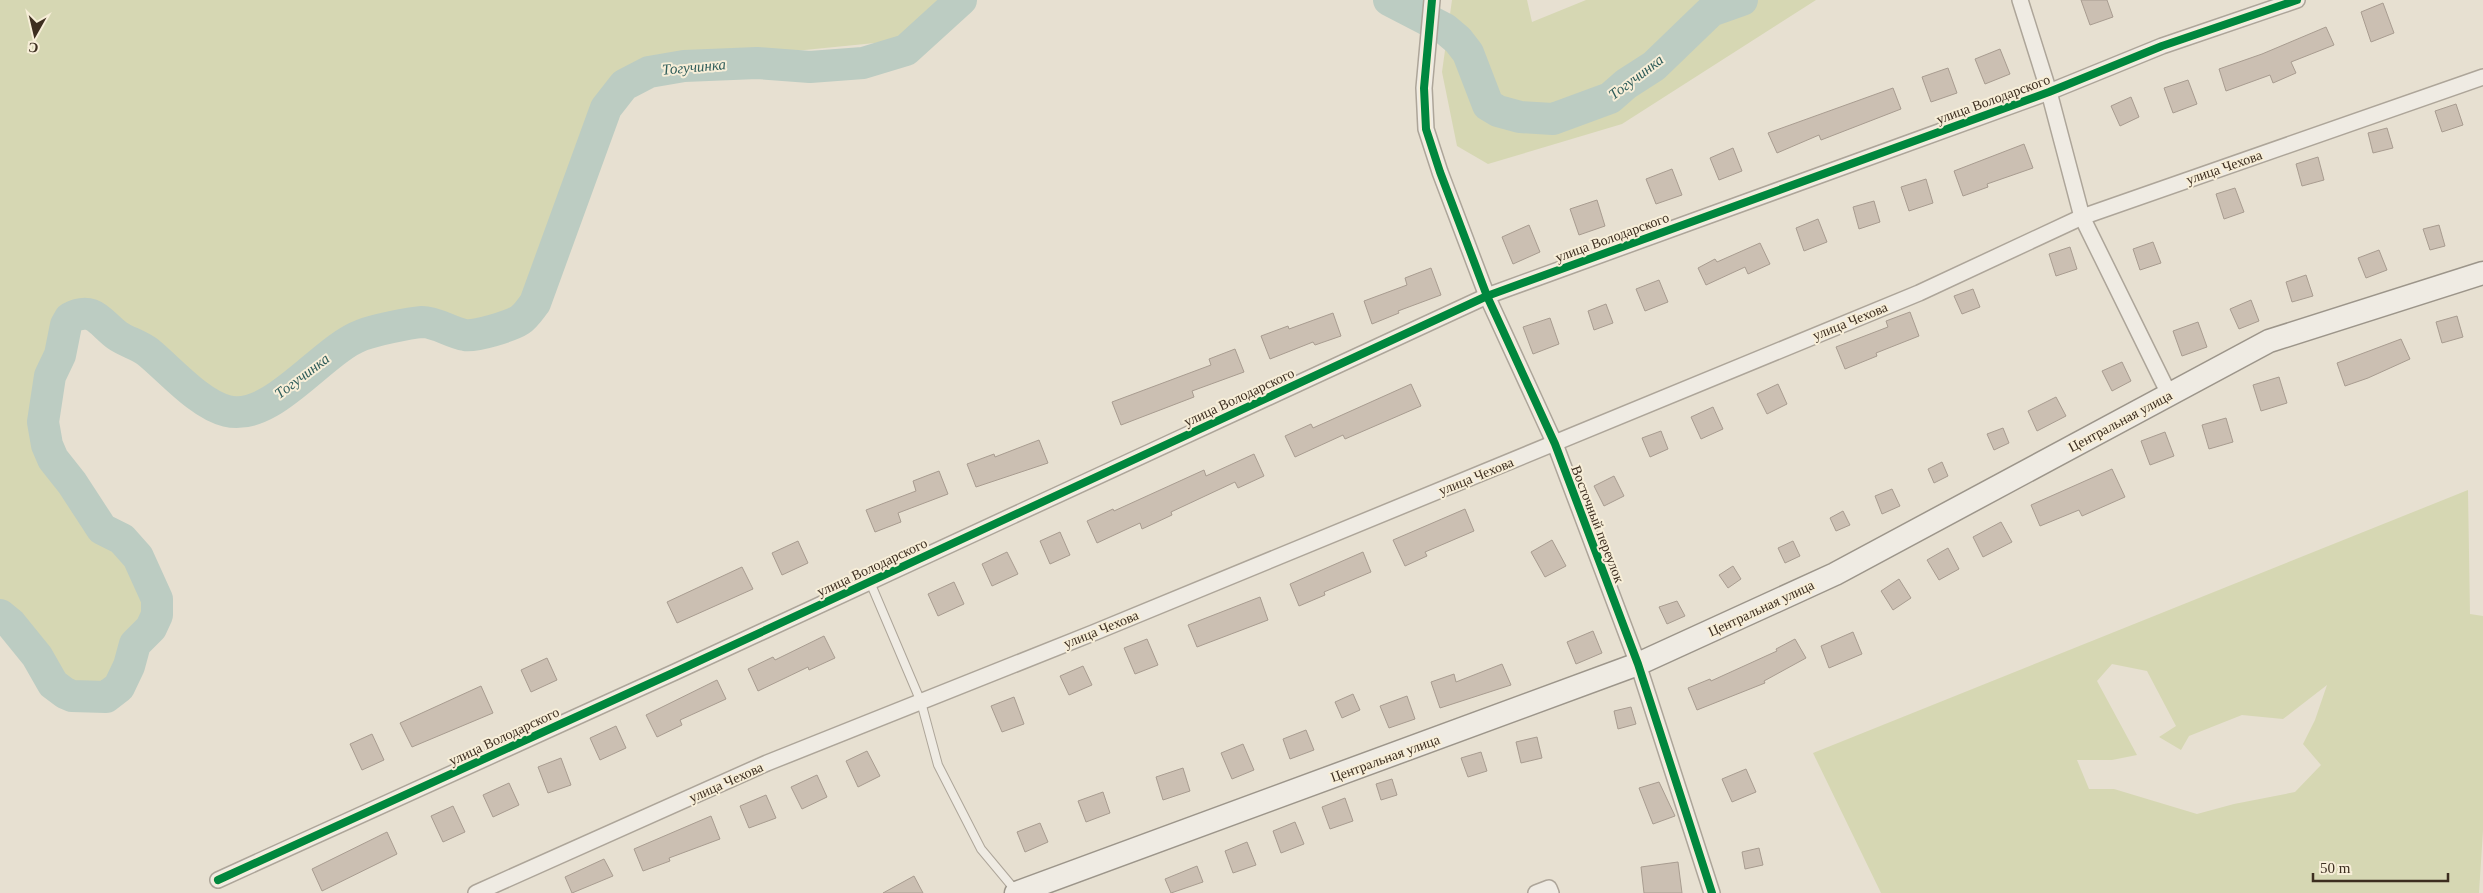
<svg xmlns="http://www.w3.org/2000/svg" width="2483" height="893" font-family="Georgia,serif">
<style>
.green{fill:#d6d7b3;fill-rule:evenodd}
.lines{fill:none;stroke-linecap:round;stroke-linejoin:round}
.river{stroke:#bcccc2;stroke-width:32}
.building{fill:#cbbfb2;stroke:#a89c90}
.service-casing{stroke:#ada599;stroke-width:10}
.minor-casing{stroke:#ada599;stroke-width:18}
.secondary-casing{stroke:#9c958a;stroke-width:25}
.service{stroke:#efebe3;stroke-width:8}
.minor{stroke:#efebe3;stroke-width:15}
.secondary{stroke:#efebe3;stroke-width:22}
.cycleway-casing{stroke:#f7eed8;stroke-width:11}
.cycleway{stroke:#00873e;stroke-width:8}
.labels{text-anchor:middle;stroke-width:4;stroke-linejoin:round;paint-order:stroke}
.street-label{font-size:14px;fill:#3d2e20;stroke:#f7eed8}
.water-label{font-size:15px;font-style:italic;fill:#2f5d5a;stroke:#f7eed8}
</style>
<rect width="100%" height="100%" fill="#e7e0d1"/>
<!-- green -->
<g class="green">
<path d="M0 0H944L895 41 622 68 624 85 606 108 535 303C531 308 526 316 520 320 511 326 475 337 465 335 451 333 437 322 422 322 409 323 375 330 362 335 320 350 273 422 227 411 199 405 170 370 148 352 139 345 127 342 118 336 101 324 94 305 70 318L66 325 60 355 50 376 43 422 47 445 53 459 72 483 102 529 122 539 138 557 157 599V615L151 628 135 644 129 666 119 687 106 697 72 696 65 693 53 684 37 656 11 624 0 615Z"/>
<polygon points="1452,0 1527,0 1532,22 1586,0 1816,0 1622,124 1488,164 1457,146 1442,72"/>
<path d="M2468 490 2470 614 2483 616V830L2479 893H1881L1813 753ZM2112 664 2147 671 2176 726 2159 737 2181 750 2189 736 2242 715 2283 719 2327 685 2315 720 2303 744 2321 765 2295 792 2234 804 2197 814 2114 789H2089L2077 760H2112L2137 755 2097 681Z"/>
</g>
<g class="lines">
<!-- river -->
<g class="river">
<polyline points="1389,0 1445,29 1458,40 1468,53 1488,105 1498,111 1520,117 1553,119 1610,98 1626,84 1654,66 1711,11 1742,0"/>
<path d="M0 615 11 624 37 656 53 684 65 693 72 696 106 697 119 687 129 666 135 644 151 628 157 615V599L138 557 122 539 102 529 72 483 53 459 47 445 43 422 50 376 60 355 66 325 70 318C94 305 101 324 118 336 127 342 139 345 148 352 170 370 199 404 227 411 273 422 321 350 362 335 375 330 409 323 422 322 437 322 451 333 465 335 475 337 511 326 520 320 526 316 531 308 535 303L606 108 624 85 649 72 684 66 757 63 810 67 863 63 906 50 961 0"/>
</g>
</g>
<!-- building -->
<g class="building">
<polygon points="2081,0 2107,0 2113,17 2090,25"/>
<polygon points="2383,3 2394,33 2371,42 2361,12"/>
<polygon points="2326,27 2334,45 2291,62 2296,73 2273,83 2270,75 2226,91 2219,69 2262,54"/>
<polygon points="2000,49 2010,74 1985,84 1975,59"/>
<polygon points="1948,68 1957,93 1931,102 1922,77"/>
<polygon points="2188,80 2197,104 2173,113 2164,88"/>
<polygon points="1893,88 1901,109 1821,140 1819,135 1777,153 1768,133"/>
<polygon points="2131,97 2139,117 2120,126 2111,106"/>
<polygon points="2456,104 2463,125 2442,132 2435,111"/>
<polygon points="2387,128 2393,148 2373,153 2368,133"/>
<polygon points="2024,144 2033,168 1987,184 1988,187 1963,196 1954,171"/>
<polygon points="1733,148 1742,171 1719,180 1710,158"/>
<polygon points="2318,157 2324,180 2302,186 2296,164"/>
<polygon points="1672,169 1682,195 1656,204 1646,179"/>
<polygon points="1926,179 1933,203 1909,211 1901,187"/>
<polygon points="2235,188 2244,212 2224,219 2216,194"/>
<polygon points="1597,200 1605,226 1579,235 1570,209"/>
<polygon points="1874,201 1880,222 1859,229 1853,207"/>
<polygon points="1818,219 1827,242 1804,251 1796,228"/>
<polygon points="1529,225 1540,252 1513,264 1502,237"/>
<polygon points="2439,225 2445,246 2430,250 2423,229"/>
<polygon points="2153,242 2161,263 2140,270 2133,249"/>
<polygon points="1760,243 1770,264 1748,274 1745,267 1706,285 1698,268 1715,259 1717,262"/>
<polygon points="2070,247 2077,269 2056,276 2049,254"/>
<polygon points="2379,250 2387,270 2366,278 2358,258"/>
<polygon points="1431,268 1441,295 1398,311 1399,313 1372,324 1364,301 1407,285 1405,278"/>
<polygon points="2306,275 2313,296 2292,302 2286,282"/>
<polygon points="1659,280 1668,302 1645,311 1636,289"/>
<polygon points="1973,289 1980,307 1962,314 1954,296"/>
<polygon points="2251,300 2259,321 2239,329 2230,309"/>
<polygon points="1606,304 1613,323 1594,330 1588,311"/>
<polygon points="1910,312 1919,336 1876,353 1877,356 1845,369 1836,347 1888,327 1886,321"/>
<polygon points="1333,313 1341,336 1315,345 1313,342 1270,359 1261,336 1288,326 1289,329"/>
<polygon points="2457,316 2463,337 2442,343 2436,322"/>
<polygon points="1550,318 1559,344 1533,354 1523,327"/>
<polygon points="2198,322 2207,347 2182,356 2173,331"/>
<polygon points="2401,339 2410,359 2368,378 2345,386 2337,363"/>
<polygon points="1235,349 1244,372 1192,391 1194,397 1121,425 1112,402 1211,365 1209,359"/>
<polygon points="2122,362 2131,381 2112,391 2102,371"/>
<polygon points="2279,377 2287,403 2261,411 2253,385"/>
<polygon points="1411,384 1421,406 1345,439 1343,435 1295,457 1285,436 1311,424 1313,428"/>
<polygon points="1778,384 1787,404 1767,414 1757,394"/>
<polygon points="2056,397 2066,416 2037,431 2028,411"/>
<polygon points="1713,407 1723,429 1701,439 1691,417"/>
<polygon points="2226,418 2233,442 2209,449 2202,425"/>
<polygon points="2003,428 2009,443 1994,450 1987,434"/>
<polygon points="1661,431 1668,449 1650,457 1642,438"/>
<polygon points="2165,432 2174,456 2150,465 2141,441"/>
<polygon points="1039,440 1048,463 976,487 967,464 994,454 995,457"/>
<polygon points="1254,454 1264,476 1238,488 1235,482 1171,512 1172,515 1142,529 1140,523 1097,543 1087,521 1113,509 1114,511 1204,470 1206,476"/>
<polygon points="1942,462 1948,476 1934,483 1928,469"/>
<polygon points="2112,469 2125,497 2082,516 2079,510 2040,526 2031,505"/>
<polygon points="939,471 948,494 898,513 901,522 875,532 866,510 916,491 913,481"/>
<polygon points="1614,476 1624,496 1604,506 1594,486"/>
<polygon points="1892,489 1900,506 1882,514 1875,496"/>
<polygon points="1465,509 1474,531 1425,552 1427,556 1405,566 1393,540"/>
<polygon points="1843,511 1850,525 1836,531 1830,518"/>
<polygon points="2001,522 2012,542 1983,557 1973,537"/>
<polygon points="1060,532 1070,555 1050,564 1040,541"/>
<polygon points="1552,540 1566,566 1545,577 1531,552"/>
<polygon points="798,541 808,563 782,575 772,553"/>
<polygon points="1793,541 1800,556 1785,563 1778,548"/>
<polygon points="1948,548 1959,569 1939,580 1927,560"/>
<polygon points="1007,552 1018,574 992,586 982,564"/>
<polygon points="1363,552 1371,572 1324,592 1325,595 1299,606 1290,584"/>
<polygon points="1733,566 1741,579 1728,588 1719,575"/>
<polygon points="742,567 753,589 677,623 667,602"/>
<polygon points="1899,579 1911,598 1893,610 1881,591"/>
<polygon points="954,582 964,604 938,616 928,594"/>
<polygon points="1260,597 1268,620 1197,647 1188,625"/>
<polygon points="1677,601 1685,616 1667,624 1659,607"/>
<polygon points="1593,631 1602,653 1576,664 1567,642"/>
<polygon points="1853,632 1862,654 1829,668 1821,646"/>
<polygon points="824,636 835,658 809,670 808,667 758,691 748,669 773,657 775,660"/>
<polygon points="1147,639 1158,665 1135,674 1124,648"/>
<polygon points="1795,639 1806,658 1764,681 1765,683 1697,710 1688,688 1710,679 1711,681 1777,651 1776,649"/>
<polygon points="547,658 557,680 531,692 521,670"/>
<polygon points="1502,664 1511,685 1440,708 1431,682 1454,674 1456,682"/>
<polygon points="1083,666 1092,685 1069,695 1060,676"/>
<polygon points="717,680 726,699 680,720 682,725 657,737 646,715"/>
<polygon points="481,686 493,713 412,747 400,723"/>
<polygon points="1353,694 1360,710 1342,718 1335,702"/>
<polygon points="1407,696 1415,719 1389,728 1380,706"/>
<polygon points="1014,697 1024,724 1002,732 991,706"/>
<polygon points="1631,707 1636,724 1618,729 1614,711"/>
<polygon points="616,726 626,748 600,760 590,738"/>
<polygon points="1306,730 1314,750 1290,759 1283,739"/>
<polygon points="372,734 384,760 362,770 350,744"/>
<polygon points="1537,737 1542,758 1521,763 1516,742"/>
<polygon points="1243,744 1254,770 1232,779 1221,753"/>
<polygon points="867,751 880,776 858,787 846,761"/>
<polygon points="1481,752 1487,771 1468,777 1461,758"/>
<polygon points="561,758 571,785 548,793 538,767"/>
<polygon points="1183,768 1190,791 1163,800 1156,777"/>
<polygon points="1746,769 1756,792 1732,802 1722,779"/>
<polygon points="817,775 827,797 802,809 791,787"/>
<polygon points="1392,779 1397,795 1381,800 1376,784"/>
<polygon points="1659,782 1675,816 1653,824 1639,788"/>
<polygon points="509,783 519,805 493,817 483,795"/>
<polygon points="1103,792 1110,813 1086,822 1078,801"/>
<polygon points="766,795 776,818 749,828 740,806"/>
<polygon points="1345,798 1353,821 1330,829 1322,807"/>
<polygon points="453,806 465,832 443,842 431,816"/>
<polygon points="711,816 720,839 669,858 670,861 643,871 634,849"/>
<polygon points="1295,822 1304,844 1281,853 1273,831"/>
<polygon points="1040,823 1048,842 1025,852 1017,832"/>
<polygon points="387,832 397,854 322,891 312,869"/>
<polygon points="1247,842 1256,865 1233,873 1225,851"/>
<polygon points="1759,848 1763,865 1745,869 1742,852"/>
<polygon points="604,859 613,876 572,893 565,877"/>
<polygon points="1678,862 1682,893 1644,893 1641,867"/>
<polygon points="1197,866 1203,882 1171,893 1165,879"/>
<polygon points="914,876 923,893 883,893"/>
</g>
<g class="lines">
<defs>
<polyline id="service" points="870,582 921,702 938,765 981,849 1016,891"/>
<g id="minor">
<polyline points="1432,0 1424,88 1426,129 1440,172 1487,296 1555,444 1638,664 1712,893"/>
<polyline points="2020,0 2049,92 2082,217 2169,394"/>
<polyline points="218,880 675,672 1487,296 2049,92 2162,46 2297,0"/>
<polyline points="476,893 767,763 1093,633 1919,293 2082,217 2483,77"/>
<polyline points="1536,893 1549,888 1551,893"/>
</g>
<polyline id="secondary" points="1016,893 1638,664 1835,574 2269,341 2483,273"/>
</defs>
<!-- service casing -->
<use href="#service" class="service-casing"/>
<!-- minor casing -->
<use href="#minor" class="minor-casing"/>
<!-- secondary casing -->
<use href="#secondary" class="secondary-casing"/>
<!-- service -->
<use href="#service" class="service"/>
<!-- minor -->
<use href="#minor" class="minor"/>
<!-- secondary -->
<use href="#secondary" class="secondary"/>
<defs>
<g id="cycleway">
<polyline points="1432,0 1424,88 1426,129 1440,172 1487,296 1555,444 1638,664 1712,893"/>
<polyline points="218,880 675,672 1487,296 2049,92 2162,46 2297,0"/>
</g>
</defs>
<!-- cycleway casing -->
<use href="#cycleway" class="cycleway-casing"/>
<!-- cycleway -->
<use href="#cycleway" class="cycleway"/>
</g>
<g class="labels">
<!-- street labels -->
<g class="street-label">
<text transform="translate(1993 99) rotate(-20)" y="5">улица Володарского</text>
<text transform="translate(2224 167) rotate(-19)" y="5">улица Чехова</text>
<text transform="translate(1612 237) rotate(-20)" y="5">улица Володарского</text>
<text transform="translate(1850 321) rotate(-22)" y="5">улица Чехова</text>
<text transform="translate(1239 397) rotate(-25)" y="5">улица Володарского</text>
<text transform="translate(2120 421) rotate(-28)" y="5">Центральная улица</text>
<text transform="translate(1476 476) rotate(-22)" y="5">улица Чехова</text>
<text transform="translate(1598 524) rotate(69)" y="5">Восточный переулок</text>
<text transform="translate(872 567) rotate(-25)" y="5">улица Володарского</text>
<text transform="translate(1761 608) rotate(-25)" y="5">Центральная улица</text>
<text transform="translate(1101 629) rotate(-22)" y="5">улица Чехова</text>
<text transform="translate(504 736) rotate(-25)" y="5">улица Володарского</text>
<text transform="translate(1385 758) rotate(-20)" y="5">Центральная улица</text>
<text transform="translate(726 782) rotate(-24)" y="5">улица Чехова</text>
</g>
<!-- water labels -->
<g class="water-label">
<text transform="translate(694 67) rotate(-5)" y="5">Тогучинка</text>
<text transform="translate(1636 77) rotate(-37)" y="5">Тогучинка</text>
<text transform="translate(302 376) rotate(-37)" y="5">Тогучинка</text>
</g>
</g>
<!-- north arrow -->
<g transform="translate(35 35) rotate(188)" stroke="#f7eed8" stroke-width="4" paint-order="stroke">
<path d="M0-4L9 19L0 12L-9 19Z" fill="#3d2e20"/>
<text y="-8" font-size="14" font-weight="bold" text-anchor="middle" fill="#3d2e20">С</text>
</g>
<!-- scale -->
<path d="M2313 873v8h135v-8" fill="none" stroke="#3d2e20" stroke-width="2.5"/>
<text x="2320" y="873" font-size="15" fill="#3d2e20" stroke="#f7eed8" stroke-width="4" paint-order="stroke">50 m</text>
</svg>
